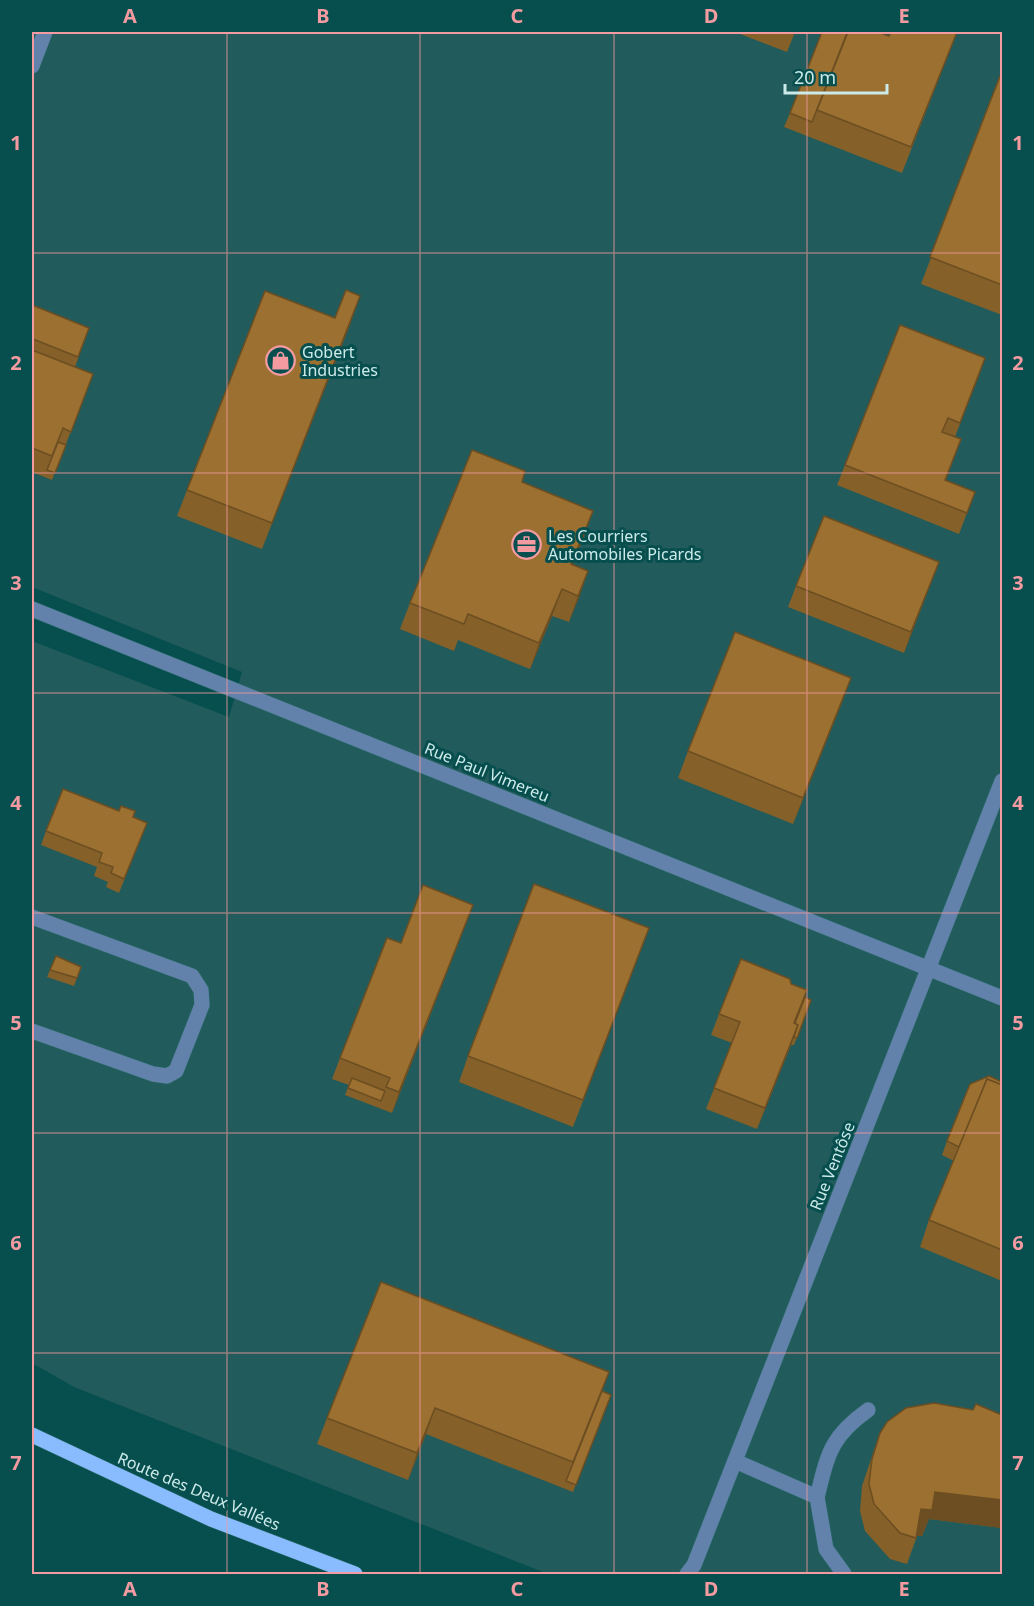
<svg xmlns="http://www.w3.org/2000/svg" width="1034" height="1606" font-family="'Noto Sans',sans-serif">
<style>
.built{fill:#225b5b}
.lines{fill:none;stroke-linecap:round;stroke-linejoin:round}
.minor-casing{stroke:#2e6e6e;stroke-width:16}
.major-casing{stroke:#2e6e6e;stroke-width:16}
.minor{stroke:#6282ab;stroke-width:15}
.major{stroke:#89bcff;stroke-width:15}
.wall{fill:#856029}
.shaded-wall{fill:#6c4e22}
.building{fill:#9b7030;stroke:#6c4e22;stroke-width:1.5}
.grid{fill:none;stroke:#f49aa1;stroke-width:1.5;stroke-opacity:0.55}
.labels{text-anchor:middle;stroke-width:6;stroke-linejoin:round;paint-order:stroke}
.poi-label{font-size:16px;fill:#cceae9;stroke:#074f4f;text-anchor:start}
.street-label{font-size:16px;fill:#cceae9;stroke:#074f4f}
.neatline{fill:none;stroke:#f49aa1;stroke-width:2}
.grid-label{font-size:20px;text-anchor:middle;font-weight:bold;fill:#f49aa1}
</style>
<rect width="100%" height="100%" fill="#074f4f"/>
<!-- built -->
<polygon class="built" points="32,32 1002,32 1002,1574 548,1574 74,1387 32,1363 32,641 229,717 242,672 32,587"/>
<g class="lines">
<defs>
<g id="minor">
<polyline points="32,66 45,32"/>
<polyline points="32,609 1002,998"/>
<polyline points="32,917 192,976 201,990 202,1005 176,1071 167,1076 153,1074 32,1031"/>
<polyline points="735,1461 817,1497 826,1549 844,1574"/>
<path d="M817 1497C828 1454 830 1437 868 1410"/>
<polyline points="687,1574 694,1565 1002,781"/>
</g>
<polyline id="major" points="32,1435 211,1519 355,1574"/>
</defs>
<!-- minor casing -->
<use href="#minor" class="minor-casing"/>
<!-- major casing -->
<use href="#major" class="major-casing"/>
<!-- minor -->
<use href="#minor" class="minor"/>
<!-- major -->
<use href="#major" class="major"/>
</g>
<!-- wall -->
<g class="wall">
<polygon points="735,32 795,32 787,52"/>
<polygon points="957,32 902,173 784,127 790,113 847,33 889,36"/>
<polygon points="1002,71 1002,315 921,284"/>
<polygon points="32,305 89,328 75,367 93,374 52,480 32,472"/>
<polygon points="335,318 351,322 262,549 177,516 187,490"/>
<polygon points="985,358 955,437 961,439 946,480 975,492 959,534 837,485 845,465"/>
<polygon points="522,482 593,511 572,565 588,571 569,622 552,616 530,669 458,640 454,651 400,629 410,603"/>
<polygon points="939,562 904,653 788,607 796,586"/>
<polygon points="851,678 841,705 793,824 678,778 688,751"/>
<polygon points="133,817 147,823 119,893 106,887 108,882 94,876 97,867 41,845 46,831"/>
<polygon points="473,905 392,1113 345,1095 349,1085 332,1079 340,1058 401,943"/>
<polygon points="649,928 573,1127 459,1082 468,1056"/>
<polygon points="81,967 74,986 47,977 50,970"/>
<polygon points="791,984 805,997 811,1000 794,1045 791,1045 757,1129 706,1109 732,1043 711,1035 719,1014"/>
<polygon points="1002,1082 1002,1281 920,1247 929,1220 954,1161 942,1155 947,1141"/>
<polygon points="609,1372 602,1391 611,1395 573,1492 426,1434 408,1480 317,1444 327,1418"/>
<polygon points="1002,1415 1002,1528 929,1519 922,1536 917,1536 907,1564 890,1559 865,1531 860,1511 862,1486 880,1433"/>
</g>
<!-- shaded-wall -->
<g class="shaded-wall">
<polygon points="360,296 351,322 262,549 272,523"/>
<polygon points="985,358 978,379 952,443 960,423"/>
<polygon points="593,511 584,537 562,591 571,564"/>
<polygon points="939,562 931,583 904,653 911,632"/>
<polygon points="588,571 579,598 569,622 578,596"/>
<polygon points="562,589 552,616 530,669 539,643"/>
<polygon points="851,678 841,705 793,824 803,798"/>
<polygon points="473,905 465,926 392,1113 399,1092"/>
<polygon points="798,1025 791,1045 757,1129 765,1108"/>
<polygon points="435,1408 426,1434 408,1480 417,1453"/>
<polygon points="935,1492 1002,1500 1002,1528 929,1519 922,1536 912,1536 921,1509"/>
</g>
<!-- building -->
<g class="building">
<polygon points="822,32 843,32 847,33 812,122 790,113"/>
<polygon points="848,32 878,32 889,36 891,32 957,32 911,147 817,110"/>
<polygon points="1002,71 1002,285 930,257"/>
<polygon points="346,290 360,296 272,523 187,490 265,291 335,318"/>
<polygon points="32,305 89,328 78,357 33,339 32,343"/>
<polygon points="900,325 985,358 960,423 948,418 942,432 961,439 945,480 975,492 967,513 845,465"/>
<polygon points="32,350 93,374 71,432 63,428 52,456 32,448"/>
<polygon points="58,442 66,445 55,473 47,470"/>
<polygon points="472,450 525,471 522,482 593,511 571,564 588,571 578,596 562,589 539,643 468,614 464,624 410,603"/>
<polygon points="824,516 939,562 911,632 796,586"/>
<polygon points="735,632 851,678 803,798 688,751"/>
<polygon points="63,789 119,811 121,806 135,811 133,817 147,823 124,879 111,873 113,867 99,862 102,853 46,831"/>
<polygon points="534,884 649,928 583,1100 468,1056"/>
<polygon points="423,885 473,905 399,1092 386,1087 390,1078 340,1058 387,938 401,943"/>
<polygon points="56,956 81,967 77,978 50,970"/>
<polygon points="741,959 790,979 791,984 807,990 794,1023 798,1025 765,1108 714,1088 740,1022 719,1014"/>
<polygon points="805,997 811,1000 797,1038 794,1037 798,1025 795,1023"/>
<polygon points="989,1076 1002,1082 1002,1085 987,1079 959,1147 947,1141 970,1084"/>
<polygon points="352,1078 385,1091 381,1101 348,1088"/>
<polygon points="987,1079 1002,1085 1002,1250 929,1220"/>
<polygon points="381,1282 609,1372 573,1462 435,1408 417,1453 327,1418"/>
<polygon points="602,1391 611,1395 576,1485 566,1481"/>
<polygon points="934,1403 973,1410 976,1404 1002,1415 1002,1500 935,1492 932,1510 921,1509 916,1538 900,1533 874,1504 869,1484 872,1459 880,1433 887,1422 906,1408"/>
</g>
<!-- grid -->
<path class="grid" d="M227 32V1574M420 32V1574M614 32V1574M807 32V1574M32 253H1002M32 473H1002M32 693H1002M32 913H1002M32 1133H1002M32 1353H1002"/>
<!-- icons -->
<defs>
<symbol id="shop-ring" viewBox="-11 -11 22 22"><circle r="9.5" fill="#074f4f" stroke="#f49aa1" stroke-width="1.5"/><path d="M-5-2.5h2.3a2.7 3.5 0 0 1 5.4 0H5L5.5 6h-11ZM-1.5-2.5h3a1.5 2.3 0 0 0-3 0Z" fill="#f49aa1"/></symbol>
<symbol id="office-ring" viewBox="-11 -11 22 22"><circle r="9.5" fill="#074f4f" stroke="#f49aa1" stroke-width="1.5"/><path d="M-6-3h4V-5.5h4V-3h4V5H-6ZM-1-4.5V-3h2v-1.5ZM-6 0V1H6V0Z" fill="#f49aa1"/></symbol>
</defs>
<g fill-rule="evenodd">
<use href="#shop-ring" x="264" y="344" width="33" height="33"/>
<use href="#office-ring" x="510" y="528" width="33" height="33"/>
</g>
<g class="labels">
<!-- poi labels -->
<g class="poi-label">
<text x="302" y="358">Gobert<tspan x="302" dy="18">Industries</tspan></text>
<text x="548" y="542">Les Courriers<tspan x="548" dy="18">Automobiles Picards</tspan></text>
</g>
<!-- street labels -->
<g class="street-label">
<text transform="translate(487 772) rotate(22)" y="6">Rue Paul Vimereu</text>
<text transform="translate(832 1166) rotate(-68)" y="6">Rue Ventôse</text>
<text transform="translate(199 1491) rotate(23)" y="6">Route des Deux Vallées</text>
</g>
</g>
<!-- border -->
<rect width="1034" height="1606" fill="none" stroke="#074f4f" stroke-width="66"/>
<!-- scale -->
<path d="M785 84v9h102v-9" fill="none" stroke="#cceae9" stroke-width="3"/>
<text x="794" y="84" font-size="18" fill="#cceae9" stroke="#074f4f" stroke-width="4.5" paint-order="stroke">20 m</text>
<rect x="33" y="33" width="968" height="1540" class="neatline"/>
<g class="grid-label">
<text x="130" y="23">A</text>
<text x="323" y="23">B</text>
<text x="517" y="23">C</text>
<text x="711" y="23">D</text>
<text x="904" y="23">E</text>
<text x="16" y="150">1</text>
<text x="1018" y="150">1</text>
<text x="16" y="370">2</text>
<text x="1018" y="370">2</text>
<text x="16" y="590">3</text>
<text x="1018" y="590">3</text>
<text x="16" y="810">4</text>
<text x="1018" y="810">4</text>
<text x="16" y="1030">5</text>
<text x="1018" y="1030">5</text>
<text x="16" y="1250">6</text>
<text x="1018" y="1250">6</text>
<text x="16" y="1470">7</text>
<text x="1018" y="1470">7</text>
<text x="130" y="1596">A</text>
<text x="323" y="1596">B</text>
<text x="517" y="1596">C</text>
<text x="711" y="1596">D</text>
<text x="904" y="1596">E</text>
</g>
</svg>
